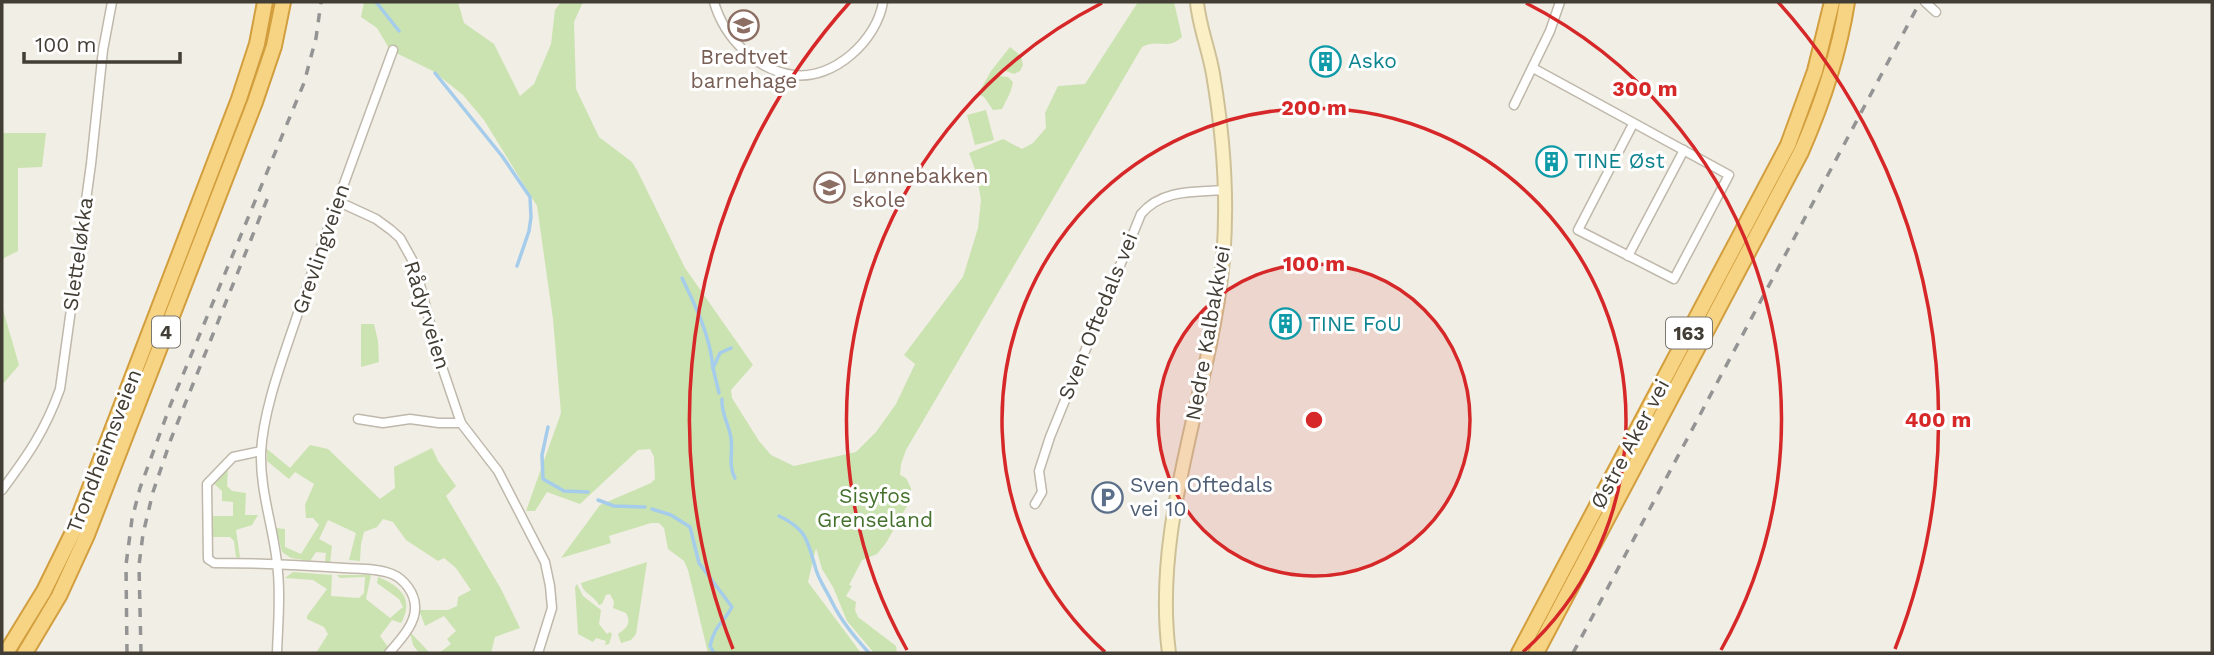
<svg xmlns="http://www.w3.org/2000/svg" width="2214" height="655" font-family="'Work Sans',sans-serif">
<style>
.green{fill:#cbe3b0}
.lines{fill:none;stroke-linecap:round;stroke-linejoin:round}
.stream{stroke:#a5cdeb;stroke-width:3.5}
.minor-casing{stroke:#bfb8ab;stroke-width:11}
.secondary-casing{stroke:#cec197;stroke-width:16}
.trunk-casing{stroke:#d29e3e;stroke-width:18}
.minor{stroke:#fff;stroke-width:8}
.secondary{stroke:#fbefc6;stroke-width:12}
.trunk{stroke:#f6d483;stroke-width:14}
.rail{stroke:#949494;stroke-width:3.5;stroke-dasharray:9 9;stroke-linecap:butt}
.ring{fill:none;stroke:#d62828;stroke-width:3.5}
.labels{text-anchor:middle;stroke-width:6;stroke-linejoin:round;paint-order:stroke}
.shield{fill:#fff;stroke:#7b7872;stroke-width:2}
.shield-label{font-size:19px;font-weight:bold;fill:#433e35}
.education-label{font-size:21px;fill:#785e54;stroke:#fff}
.culture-label{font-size:21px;fill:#0d838f;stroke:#fff;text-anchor:start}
.street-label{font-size:21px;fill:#433e35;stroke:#fff}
.service-label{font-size:21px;fill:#4e5e75;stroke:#fff;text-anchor:start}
.park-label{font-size:21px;fill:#45712d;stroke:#fff}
.centre{fill:#d62828;stroke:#fff;stroke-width:3.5}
.ring-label{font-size:21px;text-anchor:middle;font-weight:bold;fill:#d62828;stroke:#fff;stroke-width:6;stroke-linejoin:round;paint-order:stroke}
</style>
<rect width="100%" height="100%" fill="#f1eee5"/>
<!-- green -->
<g class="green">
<path d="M364 2H458L464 23 494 44 520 96 534 84 551 44 555 10 561 2H583L574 22 576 89 599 137 632 162 638 172 685 268 753 365 731 390 732 398 759 441 771 455 794 466 856 452 876 432 896 404 915 364 904 355 963 277 978 228 981 200 976 172 969 153 1003 139 1022 149 1033 143 1046 128 1045 113 1058 86 1085 84 1138 2H1174L1182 37C1167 51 1159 38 1142 47L906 450 901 464 900 475 906 478 911 488V499L886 543 877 554 862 560 849 585 852 586 846 596 856 602 855 610 858 617 896 646 897 653H874L847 621 833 587 822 569 816 548 808 582 861 653H708L688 570 684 561 668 549 664 528 659 523H651L609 536 611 543 561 558 600 505 651 483 655 479 654 457 650 449 638 450 580 504 547 492 535 511H526L561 413 553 319 537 206 484 120 463 95 433 71 390 50 377 28 361 17Z"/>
<path d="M1010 47 1021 56 1023 65 1020 71 1014 74 1003 70 999 76 1008 77 1013 82C1011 93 1007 99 1002 109L993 110 984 97 978 94 991 71Z"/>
<polygon points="986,110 994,140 975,145 967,115"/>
<polygon points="2,133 46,133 42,167 18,168 18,251 2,259"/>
<polygon points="2,306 19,365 2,385"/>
<polygon points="361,324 374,324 378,341 379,362 361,367"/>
<polygon points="310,445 328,449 380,499 395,488 394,467 432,448 438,461 456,486 446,496 501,589 520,628 495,637 491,653 419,653 413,645 410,632 429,652 439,653 451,644 447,639 456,631 444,616 425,626 419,610 448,610 457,606 458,597 471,590 456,568 444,558 438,561 406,540 393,522 383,519 377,527 364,532 361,544 360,561 349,560 356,533 328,520 319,539 332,546 330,563 325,562 326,553 316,552 310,561 291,558 282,552 276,528 285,529 285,547 301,554 319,525 313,518 306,518 305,505 314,484 295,472 289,479 267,461 267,449 290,468"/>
<polygon points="228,466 227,486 232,491 246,493 245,515 258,515 252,525 236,530 240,558 236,557 234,541 230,537 212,537 213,551 209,551 207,516 233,516 233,502 222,501 222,491 211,481"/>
<path d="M647 562 636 634 631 640 621 643 618 634C626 629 632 623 626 613L613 608 614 602 610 594 606 595 602 604 599 605C594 595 583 594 581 583Z"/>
<path d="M293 572 332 575 331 596 359 598 364 593 365 577 340 578 337 575H371L366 599 390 618 403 607 399 599 377 583 378 577C400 586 415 599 401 623L392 620 380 636 388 647 383 653H316L328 634 324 627 307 619V616L327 589 313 580 285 578Z"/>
<polygon points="577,584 583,596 601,610 599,624 607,634 610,632 612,634 609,644 605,645 606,641 596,638 593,642 578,634 575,587"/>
</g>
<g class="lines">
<!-- stream -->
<g class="stream">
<polyline points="376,2 399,31"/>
<polyline points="435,73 502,156 530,197 531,217 529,231 517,266"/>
<path d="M682 278C696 307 710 335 713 368"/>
<polyline points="719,393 713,368 720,353 731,348"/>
<path d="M722 399C721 414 729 424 731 438 733 452 728 466 735 478"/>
<polyline points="548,427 542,455 543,479 564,491 588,492"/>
<polyline points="598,500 614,506 645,507"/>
<path d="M652 509 671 515 690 527 699 563 732 607C723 624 715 624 710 646L714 653"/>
<path d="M779 516C806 529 807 539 815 566 817 577 826 590 831 600 841 621 854 636 869 653"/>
</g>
<defs>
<g id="minor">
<path d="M714 2C724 37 756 71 794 75 834 80 877 40 883 2"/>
<polyline points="1925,2 1936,12"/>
<polyline points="1533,68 1729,175 1674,279 1578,230 1633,124"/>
<polyline points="1514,105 1550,31 1560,2"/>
<polyline points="337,201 376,219 391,230 400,238 415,265 439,358 461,423 498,471 545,562 550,586 552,608 538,653"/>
<polyline points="1628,256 1684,150"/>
<polyline points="358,419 383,423 410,419 439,423 461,423"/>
<path d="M261 451 233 457 207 484 208 559 214 563C258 563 300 565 344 568 359 569 377 568 392 574 404 579 415 593 415 607 416 624 399 641 389 653"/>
<path d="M2 490C28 455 45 431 60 389L91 164 103 50 112 2"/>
<path d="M1035 504 1042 492 1039 471 1050 437 1141 214C1162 189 1195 192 1225 190"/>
<path d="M277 653C278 624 281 593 277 563 273 526 260 491 261 453 263 408 285 353 299 310 329 223 361 137 393 50"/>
</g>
<path id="secondary" d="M1169 653C1152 523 1208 398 1222 270 1229 204 1224 139 1213 74 1209 50 1199 26 1197 2"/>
<g id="trunk">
<polyline points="6,653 44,591 73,532 239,99 257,44 265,2"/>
<polyline points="25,653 59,596 87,535 255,102 274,46 283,2"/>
<polyline points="1519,653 1788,145 1815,71 1832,2"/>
<path d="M1536 653 1801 152C1822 104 1839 54 1847 2"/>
</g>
</defs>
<!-- minor casing -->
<use href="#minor" class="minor-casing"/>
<!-- secondary casing -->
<use href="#secondary" class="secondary-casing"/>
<!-- trunk casing -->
<use href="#trunk" class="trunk-casing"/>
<!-- minor -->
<use href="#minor" class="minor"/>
<!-- secondary -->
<use href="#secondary" class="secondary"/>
<!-- trunk -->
<use href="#trunk" class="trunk"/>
<!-- rail -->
<g class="rail">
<polyline points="127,653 126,565 132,519 140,488 170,406 304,83 316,38 321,2"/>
<polyline points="141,653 139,565 143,534 153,492 171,439 268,197"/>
<polyline points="1573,653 1920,2"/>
</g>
</g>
<!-- distance rings -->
<circle cx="1314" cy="420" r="156" fill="#d62828" fill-opacity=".12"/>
<g class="ring">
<circle cx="1314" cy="420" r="156"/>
<path d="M1105 652A312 312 0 1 1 1523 652"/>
<path d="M907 650A468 468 0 0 1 1102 3M1526 3A468 468 0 0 1 1721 650"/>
<path d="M733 649A624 624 0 0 1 850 2M1778 2A624 624 0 0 1 1895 649"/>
</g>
<!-- icons -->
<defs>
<symbol id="school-ring" viewBox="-11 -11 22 22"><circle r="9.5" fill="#fff" stroke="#8d6e63" stroke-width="1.5"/><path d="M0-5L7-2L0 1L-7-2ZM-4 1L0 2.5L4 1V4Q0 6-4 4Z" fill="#8d6e63"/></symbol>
<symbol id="building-ring" viewBox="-11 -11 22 22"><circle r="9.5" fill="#fff" stroke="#0f9aa8" stroke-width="1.5"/><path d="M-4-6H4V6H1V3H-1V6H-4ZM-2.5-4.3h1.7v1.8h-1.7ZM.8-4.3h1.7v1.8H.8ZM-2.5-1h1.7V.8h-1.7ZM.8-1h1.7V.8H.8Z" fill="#0f9aa8"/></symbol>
<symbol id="parking-ring" viewBox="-11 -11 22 22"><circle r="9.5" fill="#fff" stroke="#5c6f8a" stroke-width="1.5"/><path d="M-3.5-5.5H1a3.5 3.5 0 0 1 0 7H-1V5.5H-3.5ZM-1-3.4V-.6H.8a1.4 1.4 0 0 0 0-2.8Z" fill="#5c6f8a"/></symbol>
</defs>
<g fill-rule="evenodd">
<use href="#school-ring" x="726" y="8" width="35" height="35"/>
<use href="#building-ring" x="1308" y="44" width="35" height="35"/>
<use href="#building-ring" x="1534" y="144" width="35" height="35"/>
<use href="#school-ring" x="812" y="170" width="35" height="35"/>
<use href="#building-ring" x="1268" y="306" width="35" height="35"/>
<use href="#parking-ring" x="1090" y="480" width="35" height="35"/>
</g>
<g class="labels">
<!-- shield labels -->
<g class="shield">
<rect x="152" y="316.5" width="28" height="31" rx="5"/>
<rect x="1666" y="317.5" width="46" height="31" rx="5"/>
</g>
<g class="shield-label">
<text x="166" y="339">4</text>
<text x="1689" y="340">163</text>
</g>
<!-- education labels -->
<g class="education-label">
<text x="744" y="64">Bredtvet<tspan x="744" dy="24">barnehage</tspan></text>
<text x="852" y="183" text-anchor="start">Lønnebakken<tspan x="852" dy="24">skole</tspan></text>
</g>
<!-- culture labels -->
<g class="culture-label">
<text x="1348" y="68">Asko</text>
<text x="1574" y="168">TINE Øst</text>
<text x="1308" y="331">TINE FoU</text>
</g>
<!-- street labels -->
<g class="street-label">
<text transform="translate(321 249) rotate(-71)" y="7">Grevlingveien</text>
<text transform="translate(78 254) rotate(-82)" y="7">Sletteløkka</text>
<text transform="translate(427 315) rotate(73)" y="7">Rådyrveien</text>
<text transform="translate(1098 316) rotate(-68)" y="7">Sven Oftedals vei</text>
<text transform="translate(1208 333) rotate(-80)" y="7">Nedre Kalbakkvei</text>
<text transform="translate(1630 444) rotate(-62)" y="7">Østre Aker vei</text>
<text transform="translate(104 451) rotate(-69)" y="7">Trondheimsveien</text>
</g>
<!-- service labels -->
<g class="service-label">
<text x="1130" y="492">Sven Oftedals<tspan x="1130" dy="24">vei 10</tspan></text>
</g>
<!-- park labels -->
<g class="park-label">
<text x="875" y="503">Sisyfos<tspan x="875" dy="24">Grenseland</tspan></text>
</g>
</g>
<circle cx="1314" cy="420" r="10" class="centre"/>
<g class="ring-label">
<text x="1645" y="96">300 m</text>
<text x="1314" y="115">200 m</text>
<text x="1314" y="271">100 m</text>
<text x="1938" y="427">400 m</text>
</g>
<!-- border -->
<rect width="2214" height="655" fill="none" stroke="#433e35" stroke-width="7"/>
<!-- scale -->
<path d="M24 52v10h156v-10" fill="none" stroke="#433e35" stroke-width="3.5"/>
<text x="35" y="52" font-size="21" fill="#433e35" stroke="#ffffff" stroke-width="5" paint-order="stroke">100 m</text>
</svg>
